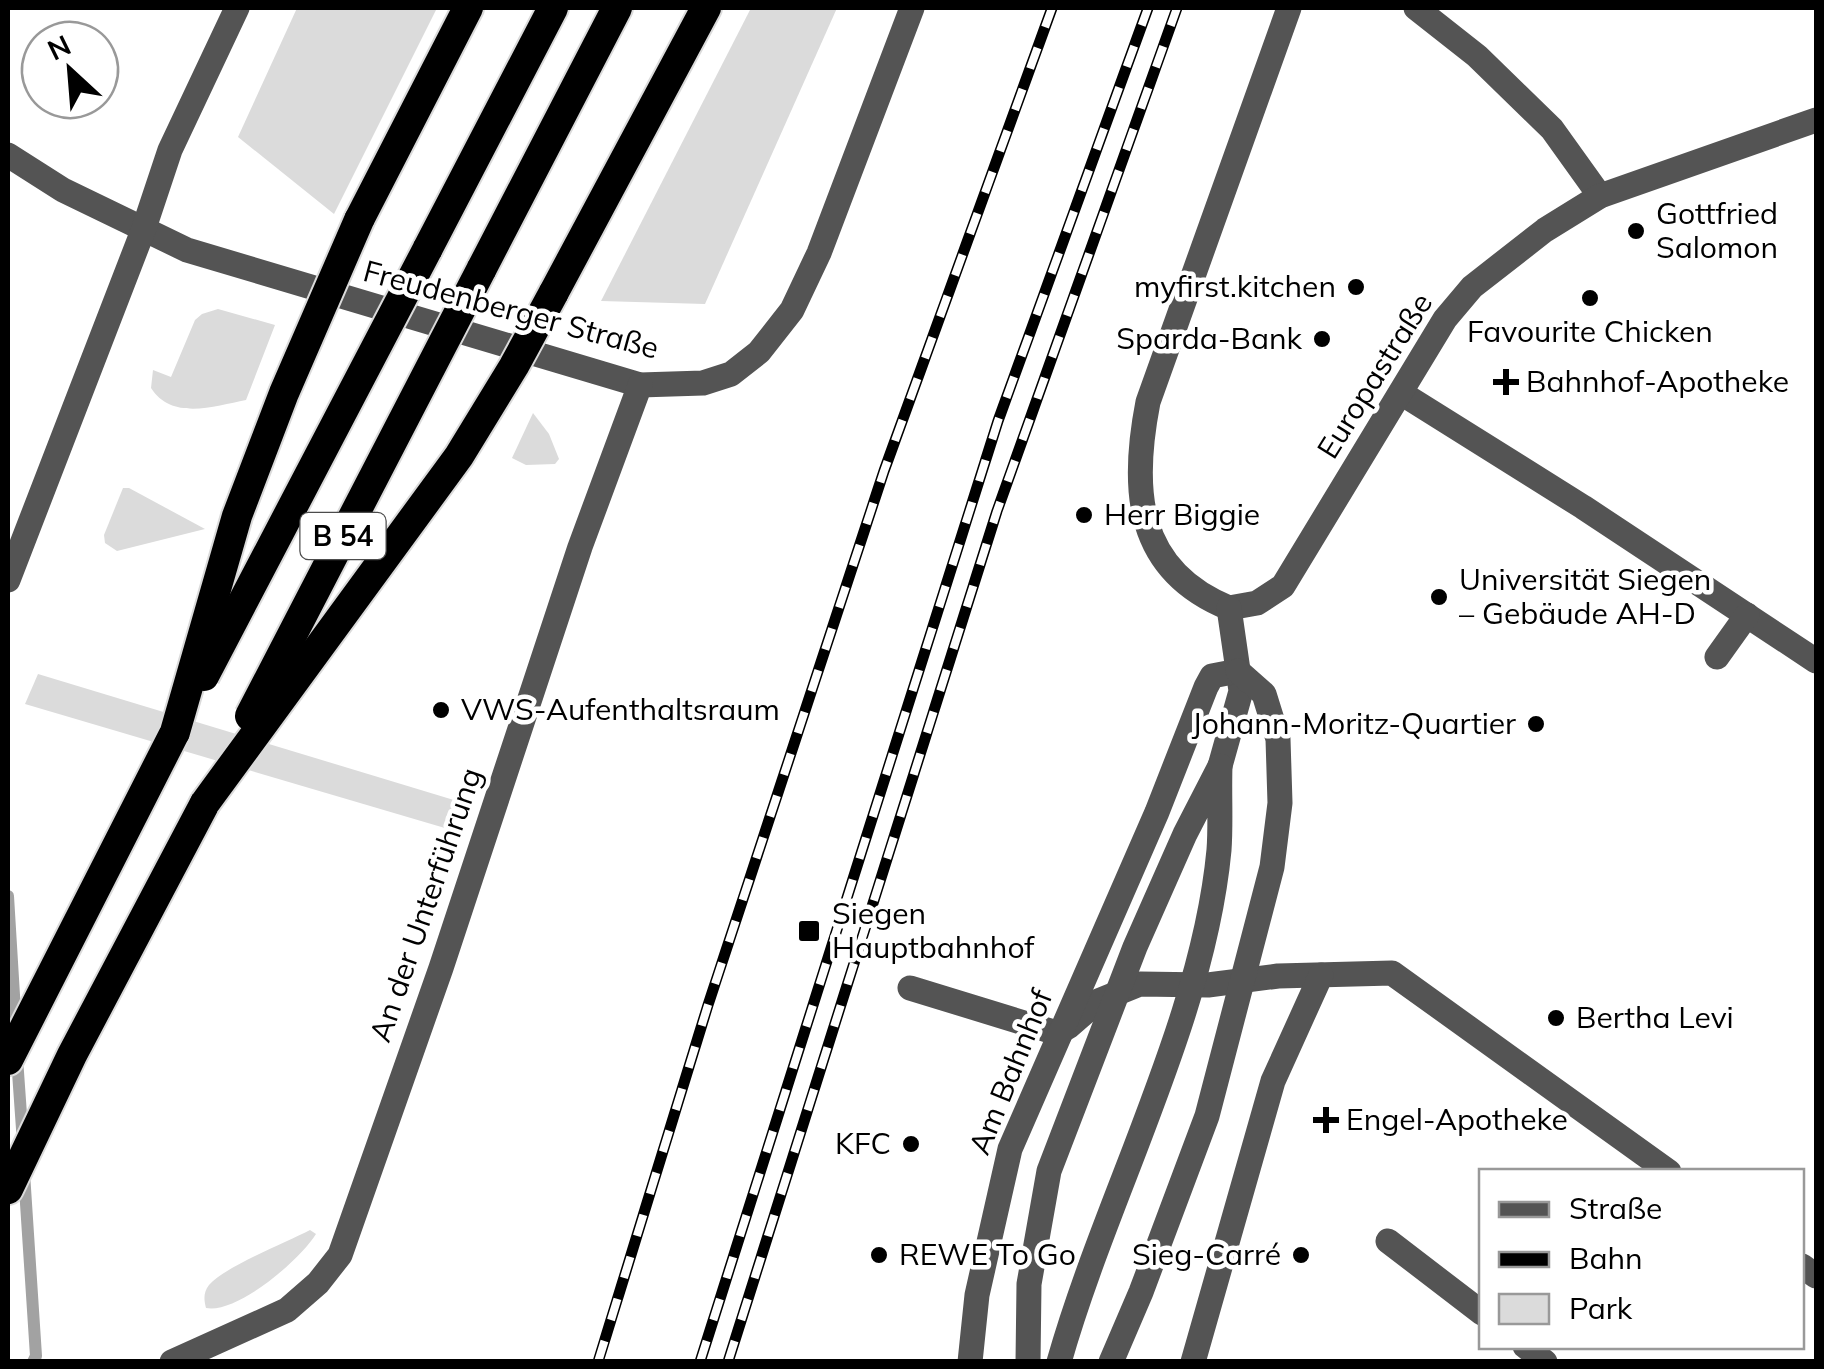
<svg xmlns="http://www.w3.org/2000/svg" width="1824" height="1369" font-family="Mulish,sans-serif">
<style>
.green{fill:#dbdbdb}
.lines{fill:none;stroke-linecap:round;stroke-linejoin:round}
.stream{stroke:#a2a2a2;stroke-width:12}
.highway-casing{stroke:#dbdbdb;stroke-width:34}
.minor{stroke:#545454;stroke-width:25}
.highway{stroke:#000;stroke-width:30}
.rail-casing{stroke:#000;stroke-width:11}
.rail{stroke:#fff;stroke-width:8;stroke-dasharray:22;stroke-linecap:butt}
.highway-bridge-casing{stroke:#dbdbdb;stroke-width:34;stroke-linecap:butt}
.highway-bridge{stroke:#000;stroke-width:30}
.poi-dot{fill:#000;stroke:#fff;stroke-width:4}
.labels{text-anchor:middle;stroke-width:9;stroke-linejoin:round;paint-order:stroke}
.shield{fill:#fff;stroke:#4c4c4c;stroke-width:2.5}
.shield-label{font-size:28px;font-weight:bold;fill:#000}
.poi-label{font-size:30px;fill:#000;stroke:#fff;text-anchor:start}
.street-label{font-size:30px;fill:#000;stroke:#fff}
</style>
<rect width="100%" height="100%" fill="#fff"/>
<!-- green -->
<g class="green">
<polygon points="297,8 437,8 334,214 238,137"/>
<polygon points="751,8 837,8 705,304 601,301"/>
<path d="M218 309 275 325 246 400C215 406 172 421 151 388L153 370 171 377 195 320 202 314Z"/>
<polygon points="533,413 549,434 559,459 555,464 526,465 512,458"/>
<polygon points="123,488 129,488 205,529 117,551 105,543 104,535"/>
<polygon points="38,674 467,804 455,831 25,704"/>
<path d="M310 1230 316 1234C300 1260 237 1314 206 1308 204 1300 203 1293 209 1285 226 1266 285 1243 310 1230Z"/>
</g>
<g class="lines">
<!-- stream -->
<g class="stream">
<polyline points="8,896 16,1028"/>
<polyline points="17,1058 23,1143"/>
<polyline points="24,1173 36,1356 33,1362"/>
</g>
<defs>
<g id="highway">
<polyline points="359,220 468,8"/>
<polyline points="427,250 553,8"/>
<polyline points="481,270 617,8"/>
<polyline points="553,294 706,8"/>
<polyline points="8,1060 175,732"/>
<polyline points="8,1189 72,1055 205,803"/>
</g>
</defs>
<!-- highway casing -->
<use href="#highway" class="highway-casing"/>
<!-- minor -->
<g class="minor">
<polyline points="1416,8 1477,56 1552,129 1600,196"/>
<polyline points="8,155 63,190 187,250 640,385 703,383 731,374 759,352 792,310 819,253 912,8"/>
<polyline points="1401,393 1583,507 1816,661"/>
<polyline points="8,580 144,228 170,150 237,8"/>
<polyline points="1229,608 1257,603 1283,586 1445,319 1472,287 1545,230 1600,196 1816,120"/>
<path d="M1229 608C1135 570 1131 489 1148 402L1289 8"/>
<polyline points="1717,657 1747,615"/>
<polyline points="1220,766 1241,691 1229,608"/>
<polyline points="910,988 1060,1034"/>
<polyline points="1068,1027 1098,1001 1140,984 1208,985 1278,976 1392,973 1669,1172"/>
<polyline points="1388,1241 1482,1313"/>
<polyline points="1802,1266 1816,1276"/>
<polyline points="1525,1346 1545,1362"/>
<polyline points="172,1362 287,1310 318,1283 340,1255 441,968 580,547 640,385"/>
<polyline points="970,1362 977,1295 1010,1149 1157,812 1206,687 1212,676 1238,671"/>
<path d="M1028 1362 1029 1284 1049 1171 1135 947 1185 834 1220 766C1219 794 1221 823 1219 850 1203 1021 1106 1196 1059 1362"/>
<polyline points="1111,1362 1141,1292 1207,1116 1272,867 1280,803 1278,739 1264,694 1238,671"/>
<polyline points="1193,1362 1273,1081 1321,975"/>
</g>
<!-- highway -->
<use href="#highway" class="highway"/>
<defs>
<g id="rail">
<polyline points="598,1362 708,1005 884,471 1052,8"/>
<polyline points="700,1362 998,421 1148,8"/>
<polyline points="728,1362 997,511 1177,8"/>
</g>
</defs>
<!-- rail casing -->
<use href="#rail" class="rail-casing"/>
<!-- rail -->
<use href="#rail" class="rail"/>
<defs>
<g id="highway-bridge">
<polyline points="204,676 427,250"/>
<polyline points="250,716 481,270"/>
<polyline points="175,732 237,516 284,393 359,220"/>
<polyline points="205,803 459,456 514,366 553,294"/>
</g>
</defs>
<!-- highway-bridge casing -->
<use href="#highway-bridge" class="highway-bridge-casing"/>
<!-- highway-bridge -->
<use href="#highway-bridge" class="highway-bridge"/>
</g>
<!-- markers -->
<g class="poi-dot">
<circle cx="1636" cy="231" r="10"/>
<circle cx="1356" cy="287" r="10"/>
<circle cx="1590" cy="298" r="10"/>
<circle cx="1322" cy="339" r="10"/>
<path d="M1501 367h10v10h10v10h-10v10h-10v-10h-10v-10h10z"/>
<circle cx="1084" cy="515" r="10"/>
<circle cx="1439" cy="597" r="10"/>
<circle cx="441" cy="710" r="10"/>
<circle cx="1536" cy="724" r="10"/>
<rect x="797" y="919" width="24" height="24" rx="5"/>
<circle cx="1556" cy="1018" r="10"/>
<path d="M1321 1105h10v10h10v10h-10v10h-10v-10h-10v-10h10z"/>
<circle cx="911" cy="1144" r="10"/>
<circle cx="879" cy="1255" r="10"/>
<circle cx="1301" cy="1255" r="10"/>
</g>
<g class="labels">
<!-- shield labels -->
<rect class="shield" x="300.5" y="513" width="85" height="46" rx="8"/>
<g class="shield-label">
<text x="343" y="546">B 54</text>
</g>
<!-- poi labels -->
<g class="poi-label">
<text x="1656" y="224">Gottfried<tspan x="1656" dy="34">Salomon</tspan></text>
<text x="1336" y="297" text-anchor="end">myfirst.kitchen</text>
<text x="1590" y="342" text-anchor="middle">Favourite Chicken</text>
<text x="1302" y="349" text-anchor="end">Sparda-Bank</text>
<text x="1526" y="392">Bahnhof-Apotheke</text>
<text x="1104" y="525">Herr Biggie</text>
<text x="1459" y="590">Universität Siegen<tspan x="1459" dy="34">– Gebäude AH-D</tspan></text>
<text x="461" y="720">VWS-Aufenthaltsraum</text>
<text x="1516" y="734" text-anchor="end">Johann-Moritz-Quartier</text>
<text x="832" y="924">Siegen<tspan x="832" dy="34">Hauptbahnhof</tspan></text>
<text x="1576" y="1028">Bertha Levi</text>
<text x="1346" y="1130">Engel-Apotheke</text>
<text x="891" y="1154" text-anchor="end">KFC</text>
<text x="899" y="1265">REWE To Go</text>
<text x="1281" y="1265" text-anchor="end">Sieg-Carré</text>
</g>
<!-- street labels -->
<g class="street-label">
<text transform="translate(511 310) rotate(15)" y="10">Freudenberger Straße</text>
<text transform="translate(1375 376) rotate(-58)" y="10">Europastraße</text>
<text transform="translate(426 905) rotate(-71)" y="10">An der Unterführung</text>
<text transform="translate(1011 1072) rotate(-68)" y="10">Am Bahnhof</text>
</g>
</g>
<!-- border -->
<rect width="1824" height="1369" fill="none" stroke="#000000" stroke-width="20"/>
<!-- legend -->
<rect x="1479" y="1169" width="325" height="180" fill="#ffffff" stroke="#999999" stroke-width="2.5"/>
<rect x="1499" y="1202" width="50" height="15" fill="#545454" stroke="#999999" stroke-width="2.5"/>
<text x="1569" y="1219" font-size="30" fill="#000000">Straße</text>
<rect x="1499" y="1252" width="50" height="15" fill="#000000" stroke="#999999" stroke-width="2.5"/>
<text x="1569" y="1269" font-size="30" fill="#000000">Bahn</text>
<rect x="1499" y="1294" width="50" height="30" fill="#dbdbdb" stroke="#999999" stroke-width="2.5"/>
<text x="1569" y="1319" font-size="30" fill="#000000">Park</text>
<!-- north arrow -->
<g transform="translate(70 70) rotate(334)"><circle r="48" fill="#ffffff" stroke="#999999" stroke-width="2.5"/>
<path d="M0-8L18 38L0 25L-18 38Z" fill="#000000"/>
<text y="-15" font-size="28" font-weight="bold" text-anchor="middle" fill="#000000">N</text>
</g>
</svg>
